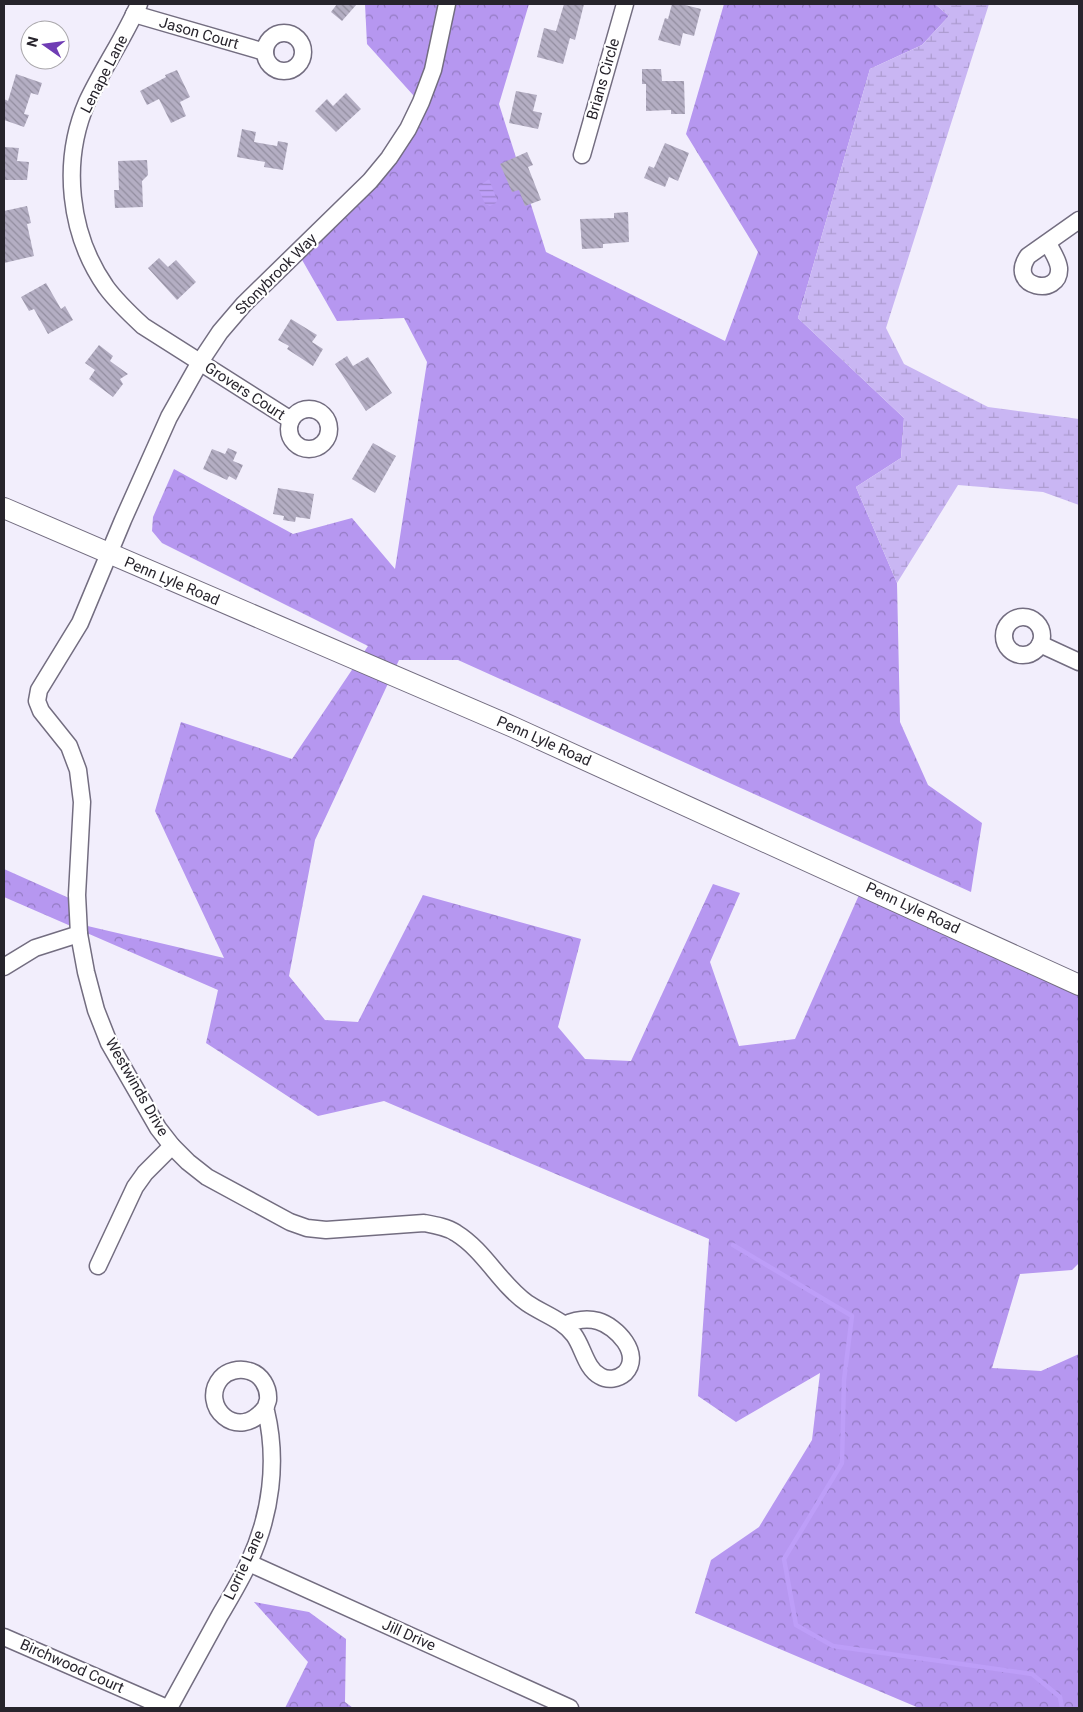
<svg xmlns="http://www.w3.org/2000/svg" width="1083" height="1712" font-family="Roboto,sans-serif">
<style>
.forest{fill:url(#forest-crowns)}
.wetland{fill:url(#wetland-marsh)}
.water{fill:url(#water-rules)}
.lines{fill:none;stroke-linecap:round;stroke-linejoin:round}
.stream{stroke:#bd9ef8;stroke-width:4.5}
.building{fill:url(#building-back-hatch)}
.minor-casing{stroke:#736d80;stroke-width:19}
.tertiary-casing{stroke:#736d80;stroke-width:22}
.minor{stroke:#fff;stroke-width:16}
.tertiary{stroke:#fff;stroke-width:20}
.labels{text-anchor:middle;stroke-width:4.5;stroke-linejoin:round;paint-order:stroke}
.street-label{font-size:15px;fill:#27242c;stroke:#fff}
</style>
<defs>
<pattern id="forest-crowns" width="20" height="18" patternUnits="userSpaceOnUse" patternTransform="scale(1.25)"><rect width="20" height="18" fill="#b697f0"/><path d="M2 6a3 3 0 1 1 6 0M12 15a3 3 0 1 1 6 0" fill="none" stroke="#947bc3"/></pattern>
<pattern id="wetland-marsh" width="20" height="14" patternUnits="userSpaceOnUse" patternTransform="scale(1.25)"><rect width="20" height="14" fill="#c9b6f3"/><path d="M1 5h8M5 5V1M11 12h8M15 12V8" fill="none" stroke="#ad9cd0"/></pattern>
<pattern id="water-rules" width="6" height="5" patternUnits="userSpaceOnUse" patternTransform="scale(1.25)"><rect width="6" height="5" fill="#bd9ef8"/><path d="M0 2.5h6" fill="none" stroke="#9a81c9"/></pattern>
<pattern id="building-back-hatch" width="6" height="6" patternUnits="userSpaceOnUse" patternTransform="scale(1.25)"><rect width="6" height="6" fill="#b4aec3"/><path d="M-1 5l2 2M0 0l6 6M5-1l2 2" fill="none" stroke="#928d9f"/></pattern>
</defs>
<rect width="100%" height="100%" fill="#f2eefc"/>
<!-- forest -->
<g class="forest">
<polygon points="365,4 529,4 499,104 546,252 725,341 758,252 686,134 724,4 935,4 949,16 922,45 870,69 798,318 904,418 901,458 856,487 897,583 900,722 928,785 982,823 971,892 458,660 399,660 315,840 289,976 325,1020 358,1022 423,895 581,939 558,1027 585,1059 631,1061 713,884 740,893 710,962 739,1046 795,1039 859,895 1079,983 1079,1263 1072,1270 1020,1274 992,1368 1041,1371 1079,1354 1079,1708 919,1708 695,1613 711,1560 759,1527 812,1440 820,1373 736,1422 698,1396 709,1239 384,1101 318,1116 206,1043 218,990 4,897 4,869 78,902 79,924 224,958 155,811 181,722 292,759 368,646 162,543 152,531 153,517 174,469 293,534 352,518 395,569 427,362 404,318 337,321 297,251 374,176 423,106 367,44"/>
<polygon points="254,1602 309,1612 346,1639 345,1702 353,1708 285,1708 308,1662"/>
</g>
<!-- wetland -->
<polygon class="wetland" points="935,4 989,4 886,328 904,364 988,407 1079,419 1079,505 1043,492 958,485 897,583 856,487 901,458 904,418 798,318 870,69 922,45 949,16"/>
<!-- water -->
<polygon class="water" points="489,179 497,200 496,203 490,206 485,204 478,187"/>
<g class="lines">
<!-- stream -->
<polyline class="stream" points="733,1245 852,1316 844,1380 842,1463 784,1559 796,1625 833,1646 1032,1674 1060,1697 1062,1708"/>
</g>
<!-- building -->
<g class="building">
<polygon points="337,4 357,4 342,21 331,12"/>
<polygon points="564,4 584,4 575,40 570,38 563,64 537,57 544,28 556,31"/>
<polygon points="672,4 681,4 701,9 694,36 683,33 680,46 658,40 665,18 668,19"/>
<polygon points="642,69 661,69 662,81 684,81 685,114 671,114 671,110 646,111 646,84 642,84"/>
<polygon points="177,70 190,97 180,102 186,116 171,123 159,99 147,105 140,91 166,77 165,75"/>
<polygon points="16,74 42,83 38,95 31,93 24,114 29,115 24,127 4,120 4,99 8,101"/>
<polygon points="516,91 537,95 533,111 542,113 538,129 509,123"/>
<polygon points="346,93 361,109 336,132 315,111 327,99 333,106"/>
<polygon points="242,129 256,132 254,142 277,146 278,141 288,143 283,170 264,167 265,162 237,157"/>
<polygon points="665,143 689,153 678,181 669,177 665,187 644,178 649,166 654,168"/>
<polygon points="4,147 19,148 17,161 29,162 27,180 4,180"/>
<polygon points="527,152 533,165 528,167 541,200 525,206 519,190 512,192 500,164"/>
<polygon points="147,160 148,175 142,181 143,207 115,208 114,190 119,190 118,161"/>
<polygon points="27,206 31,223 27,224 34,256 4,263 4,211"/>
<polygon points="628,212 629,242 603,244 603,248 582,249 580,219 614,218 614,213"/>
<polygon points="159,258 168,267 176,260 196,282 177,300 148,268"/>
<polygon points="46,283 61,309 65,306 73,320 48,334 34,309 29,311 21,297"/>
<polygon points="291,319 317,335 312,342 323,349 313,366 287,349 289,346 278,340"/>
<polygon points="99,345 113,356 110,361 128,374 120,379 123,384 113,397 89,379 95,370 85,363"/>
<polygon points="347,356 353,366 368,357 392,393 366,411 335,364"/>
<polygon points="373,443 396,456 375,493 352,479"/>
<polygon points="228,448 237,452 233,461 243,465 236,480 229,476 227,480 203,469 212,449 225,454"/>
<polygon points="278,488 314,494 310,519 296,517 295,522 283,520 284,516 273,514"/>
</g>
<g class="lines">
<defs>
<g id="minor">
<path d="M139 4C124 38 103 68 87 102 61 162 69 234 106 287 117 302 130 314 143 326L291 420"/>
<path d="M447 4 433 70 421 102 408 129 389 158 370 181 244 304 220 332 200 362 169 417 123 520 80 623 39 690 37 701 41 711 69 746 78 770 82 802 77 895 79 934 86 972 96 1010 109 1043 158 1128 172 1146 188 1162 207 1177 290 1222 307 1228 326 1230 424 1223C435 1225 447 1227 456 1233 485 1251 500 1284 527 1303 543 1314 562 1319 574 1335 583 1347 586 1369 600 1376 608 1381 618 1379 625 1373 643 1354 616 1326 598 1321 587 1318 575 1320 564 1325"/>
<polyline points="134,14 265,52"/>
<circle cx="284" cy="52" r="19"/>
<polyline points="582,155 625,4"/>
<path d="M1048 243C1051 250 1058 259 1059 268 1061 298 1006 288 1028 256L1079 220"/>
<circle cx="309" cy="429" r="20"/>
<circle cx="1023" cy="636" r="19"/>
<polyline points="1040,644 1079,662"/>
<polyline points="4,967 35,948 79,934"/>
<polyline points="98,1266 135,1187 145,1173 172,1146"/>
<polyline points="249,1563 570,1708"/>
<polyline points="4,1637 167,1708"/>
<path d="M169 1708C186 1677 203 1646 220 1615 230 1598 241 1580 249 1562 271 1515 278 1461 266 1411 265 1406 267 1404 268 1400 269 1387 261 1374 249 1371 239 1368 227 1371 221 1378 198 1405 238 1444 265 1408"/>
</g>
<polyline id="tertiary" points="4,508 513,727 1079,985"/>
</defs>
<!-- minor casing -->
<use href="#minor" class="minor-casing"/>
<!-- tertiary casing -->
<use href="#tertiary" class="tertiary-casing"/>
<!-- minor -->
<use href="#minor" class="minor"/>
<!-- tertiary -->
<use href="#tertiary" class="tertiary"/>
</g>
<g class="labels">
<!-- street labels -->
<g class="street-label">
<text transform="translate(199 33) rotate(16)" y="5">Jason Court</text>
<text transform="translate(104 74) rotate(-63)" y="5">Lenape Lane</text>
<text transform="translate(603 79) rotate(-74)" y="5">Brians Circle</text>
<text transform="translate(276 274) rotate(-45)" y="5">Stonybrook Way</text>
<text transform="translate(245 391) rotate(33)" y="5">Grovers Court</text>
<text transform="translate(172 581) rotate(23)" y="5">Penn Lyle Road</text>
<text transform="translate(544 741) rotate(24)" y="5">Penn Lyle Road</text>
<text transform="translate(913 908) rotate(25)" y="5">Penn Lyle Road</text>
<text transform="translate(137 1087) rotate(60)" y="5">Westwinds Drive</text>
<text transform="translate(244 1565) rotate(-65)" y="5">Lorrie Lane</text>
<text transform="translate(409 1635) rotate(24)" y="5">Jill Drive</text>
<text transform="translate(72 1666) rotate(24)" y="5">Birchwood Court</text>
</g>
</g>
<!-- border -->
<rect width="1083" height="1712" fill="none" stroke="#27242c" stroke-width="10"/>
<!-- north arrow -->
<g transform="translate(45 45) rotate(284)"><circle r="24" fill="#ffffff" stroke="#a9a7ab"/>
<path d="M0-4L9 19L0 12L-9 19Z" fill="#6f3cb4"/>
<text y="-8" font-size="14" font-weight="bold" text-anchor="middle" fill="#27242c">N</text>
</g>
</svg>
